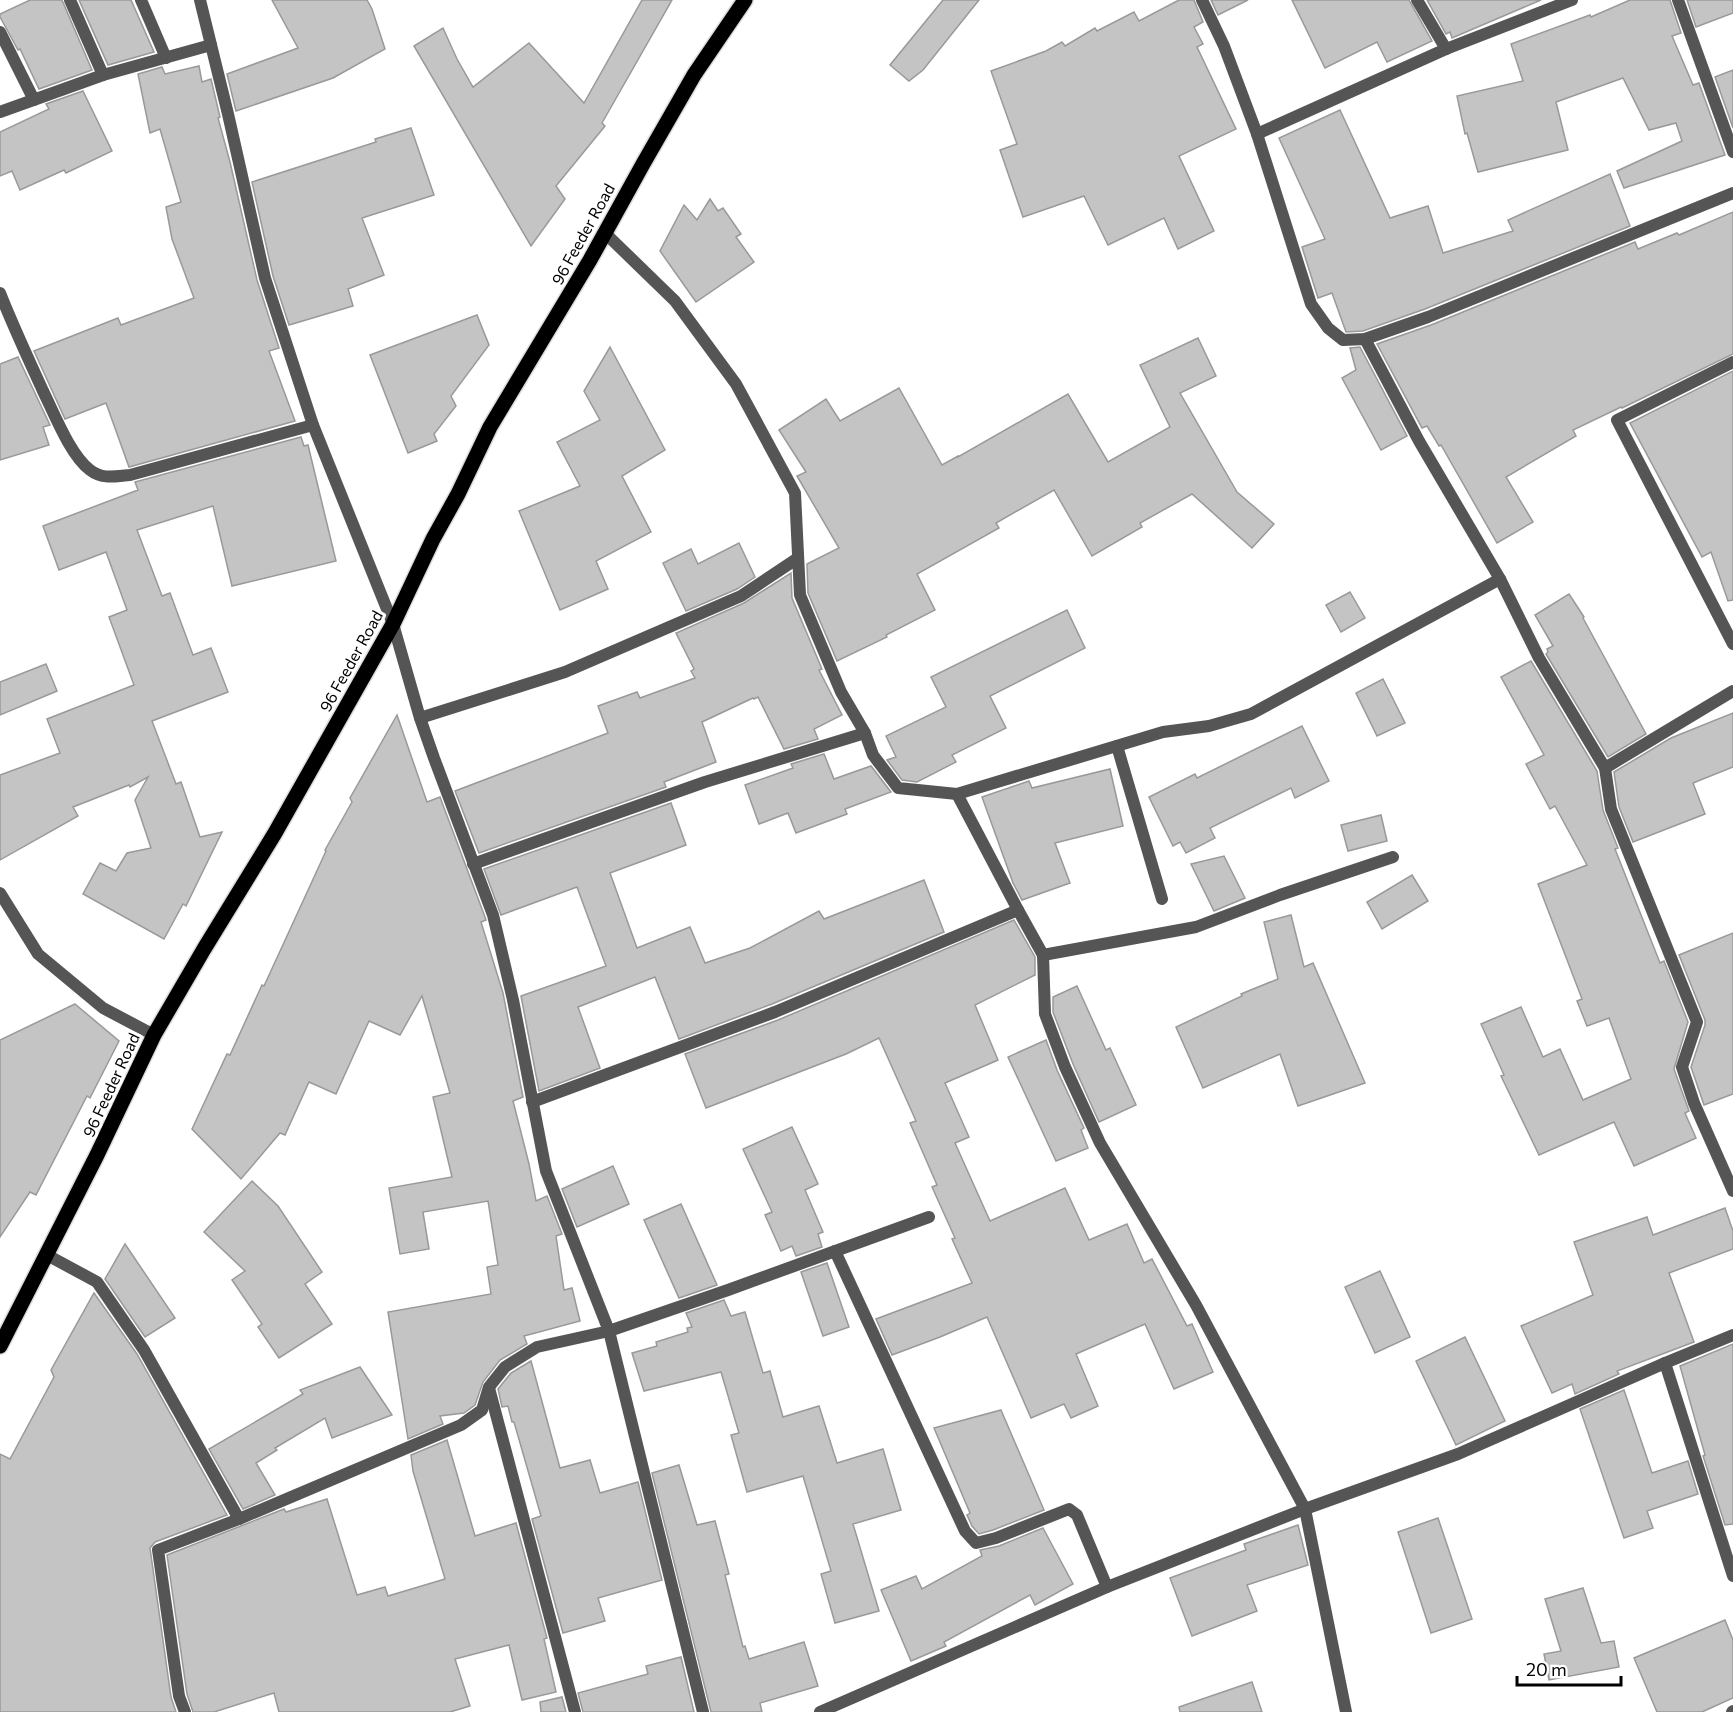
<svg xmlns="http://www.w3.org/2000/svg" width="1733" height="1712" font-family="Commissioner,sans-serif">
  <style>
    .building { fill: #c4c4c4; stroke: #999; stroke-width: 1.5 }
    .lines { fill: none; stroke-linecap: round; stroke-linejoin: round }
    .primary-casing { stroke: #dbdbdb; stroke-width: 18 }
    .street { stroke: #555; stroke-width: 12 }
    .primary { stroke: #000; stroke-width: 15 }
    .labels { text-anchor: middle; stroke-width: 6; stroke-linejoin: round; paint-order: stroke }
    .street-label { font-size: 16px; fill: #000; stroke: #fff }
  </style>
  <rect width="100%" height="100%" fill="#fff"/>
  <g class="building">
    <path d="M30,0H62L92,70L39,89L20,49L18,50L0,17V14Z"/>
    <path d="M79,0H131L154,52L108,65Z"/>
    <path d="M272,0H367L372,9L385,49L333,78L236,111L227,74L298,48Z"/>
    <path d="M642,0H672L602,123L605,126L556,186L565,199L531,246L414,46L443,28L457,59L473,87L529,43L584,103Z"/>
    <path d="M943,0H979L923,70L909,81L890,65Z"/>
    <path d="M1179,0H1194L1203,22L1194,27L1203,44L1197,47L1236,129L1179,156L1214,231L1178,249L1164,218L1108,245L1084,196L1023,217L1000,150L1017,144L991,71L1046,51L1062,42L1065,46L1095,28L1097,31L1134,12L1139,21Z"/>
    <path d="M1211,0H1248L1218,15Z"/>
    <path d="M1292,0H1409L1432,41L1387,62L1377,42L1325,68Z"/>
    <path d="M1427,0H1541L1452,38L1450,32L1446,34Z"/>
    <path d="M1630,0H1670L1681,33L1672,36L1693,85L1699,83L1725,155L1624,188L1617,171L1682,141L1676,123L1649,130L1623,78L1556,102L1568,150L1478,172L1467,133L1465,134L1457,96L1523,81L1511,44L1590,15L1591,17Z"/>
    <path d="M1687,0H1733V13L1696,27Z"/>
    <path d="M199,66L202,82L211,79L220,117L218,118L230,162L257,280L279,348L269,351L295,421L129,467L106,403L65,419L34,351L118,318L121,325L194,298L172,239L166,207L181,202L160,129L150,133L138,74L162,67L165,74Z"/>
    <path d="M1733,70V128L1715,77Z"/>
    <path d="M83,91L112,151L66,173L64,170L20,190L12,171L0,176V132L49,109L46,104Z"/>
    <path d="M1340,110L1390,218L1428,206L1443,253L1513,231L1508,220L1610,174L1630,226L1425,309L1363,331L1346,332L1332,293L1318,298L1302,247L1325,239L1279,138Z"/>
    <path d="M411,128L434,195L362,218L384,275L348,289L353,306L289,325L273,276L252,182L376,142L375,139Z"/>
    <path d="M710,199L718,211L723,208L741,234L736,237L754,262L696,302L660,251L684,205L697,220Z"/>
    <path d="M1733,212V354L1622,408L1621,407L1573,430L1576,436L1506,477L1533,522L1497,543L1441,445L1439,446L1427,426L1422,428L1377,344L1431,325L1635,242L1638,249L1677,233L1679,235Z"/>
    <path d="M477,315L489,345L451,396L456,406L434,434L437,441L408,453L370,355Z"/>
    <path d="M1198,338L1216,376L1180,393L1237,492L1274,524L1252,548L1192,494L1140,523L1142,527L1092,556L1054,490L996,523L999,528L917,574L935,610L886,635L887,637L837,661L808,593L807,564L839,548L797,476L806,472L779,430L826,399L840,421L899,388L942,465L958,456V457L1068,394L1108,462L1170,427L1140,365Z"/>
    <path d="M610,347L665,450L622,476L651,532L596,561L608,589L560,610L519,511L580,486L557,442L600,420L584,391Z"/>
    <path d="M1360,347L1407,436L1381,450L1342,378L1356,370L1350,348Z"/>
    <path d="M18,357L50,425L43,427L49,445L0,460V364Z"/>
    <path d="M1733,371V600L1728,601L1711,552L1702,557L1630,423Z"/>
    <path d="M301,437L304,446L308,445L336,561L232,586L213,506L137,530L162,596L170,593L193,655L211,648L228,692L152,721L176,784L181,782L200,837L222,832L186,906L183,904L164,939L83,894L100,863L116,871L127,853L151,848L135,800L148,777L130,787L129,785L73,807L78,816L0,860V775L60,753L47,719L134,685L109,617L127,610L106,552L59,570L43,526L138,490L135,482Z"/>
    <path d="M739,543L755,577L737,589L686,611L663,563L691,549L698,564Z"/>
    <path d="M791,573L792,598L822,669L819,670L842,715L814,729L818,739L784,749L758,697L754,699L753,698L702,722L716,762L664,782L666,787L479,853L455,791L608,733L598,706L637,692L640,698L695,678L691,671L694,669L676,633L744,603Z"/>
    <path d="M1350,592L1365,618L1341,632L1326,605Z"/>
    <path d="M1569,594L1584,617L1583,618L1646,734L1608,757L1546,654L1548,652L1547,649L1553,646L1535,615Z"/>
    <path d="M1067,610L1085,648L990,696L1006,728L952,755L956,762L917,782L902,780L887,760L896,757L886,736L946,707L931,677Z"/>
    <path d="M1531,661L1597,771L1603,810L1618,848L1615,849L1660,963L1664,961L1688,1022L1674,1069L1689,1111L1685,1113L1696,1138L1634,1166L1614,1122L1539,1155L1501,1076L1504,1075L1481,1024L1521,1007L1543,1057L1560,1049L1583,1100L1631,1079L1609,1018L1587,1026L1577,1001L1582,999L1538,884L1587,865L1555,806L1550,809L1526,764L1544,755L1501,677Z"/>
    <path d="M46,664L57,691L0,715V682Z"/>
    <path d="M1383,679L1405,723L1377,736L1356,693Z"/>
    <path d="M1733,713V767L1693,783L1705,814L1633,842L1619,807L1614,772L1671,738Z"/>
    <path d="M397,715L427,802L440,797L485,917L486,920L481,922L503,993L523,1097L513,1101L529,1164L536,1201L547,1196L562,1234L556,1236L564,1290L572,1288L580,1321L524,1336L527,1344L500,1360L483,1382L475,1405L464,1413L440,1416L443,1424L408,1439L388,1312L491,1294L487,1267L498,1265L488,1201L423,1212L429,1249L400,1254L389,1188L452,1177L433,1097L450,1093L422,996L400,1035L369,1021L336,1094L309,1082L285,1135L280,1133L241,1179L192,1129L227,1054L230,1055L262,985L264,986L326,851L325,850L352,802L350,798Z"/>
    <path d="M1302,726L1329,781L1295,798L1291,788L1210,828L1215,838L1186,853L1180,842L1173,846L1149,797L1195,774L1197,778Z"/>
    <path d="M824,754L834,779L871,766L891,792L845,809L847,814L796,833L788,813L759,824L745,785L793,768L791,764Z"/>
    <path d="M1110,769L1123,826L1055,843L1070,883L1022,900L1013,883L982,797L1029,781L1032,788Z"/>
    <path d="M671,803L686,845L610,873L637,948L690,927L705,963L750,948L819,911L824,919L924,880L944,932L772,1004L679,1039L655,977L578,1007L600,1068L539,1091L521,996L606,966L577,887L501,915L484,869Z"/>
    <path d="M1381,815L1387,841L1348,851L1341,825Z"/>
    <path d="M1224,856L1245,898L1214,911L1191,864Z"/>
    <path d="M1412,875L1428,901L1382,929L1367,902Z"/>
    <path d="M1291,915L1304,967L1313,963L1365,1083L1298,1106L1280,1054L1203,1088L1176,1027L1242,996L1241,994L1278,979L1264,922Z"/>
    <path d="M1014,920L1035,957V975L975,1005L998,1060L945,1083L969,1137L955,1143L990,1221L1065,1188L1089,1240L1127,1224L1144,1263L1152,1259L1187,1326L1192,1324L1213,1372L1174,1389L1145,1324L1076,1354L1098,1406L1071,1418L1064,1404L1031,1418L987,1317L940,1337L892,1355L876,1319L972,1283L952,1239L955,1238L932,1187L937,1185L910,1123L916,1121L879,1038L846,1054L706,1108L685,1054L778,1020Z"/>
    <path d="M1733,933V1094L1704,1105L1691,1067L1705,1025V1020L1679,955Z"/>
    <path d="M1077,986L1106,1050L1110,1048L1136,1105L1099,1122L1073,1064L1053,1012V997Z"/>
    <path d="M75,1004L119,1041L90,1098L87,1096L36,1195L30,1192L0,1237V1040Z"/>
    <path d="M1046,1040L1057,1070L1084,1128L1081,1130L1088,1148L1056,1161L1008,1057Z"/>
    <path d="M792,1127L818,1184L805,1190L823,1232L818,1234L822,1247L796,1256L792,1246L781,1251L765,1215L772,1212L743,1149Z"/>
    <path d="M613,1166L629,1204L577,1227L562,1189Z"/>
    <path d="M252,1181L278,1206L322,1272L305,1284L332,1324L279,1358L258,1327L262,1324L232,1280L245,1271L204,1232Z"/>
    <path d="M681,1204L717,1285L679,1298L644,1220Z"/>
    <path d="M1725,1208L1733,1231V1249L1669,1273L1694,1342L1617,1371L1619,1374L1575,1394L1572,1384L1552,1393L1521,1326L1593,1295L1574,1242L1647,1217L1653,1235Z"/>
    <path d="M125,1244L175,1318L145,1337L105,1279Z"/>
    <path d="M827,1263L849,1327L823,1336L801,1272Z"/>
    <path d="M1380,1271L1410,1337L1375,1353L1345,1287Z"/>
    <path d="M94,1293L137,1354L227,1515L155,1542L150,1548L171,1697L176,1712H0V1454L10,1459L54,1377L51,1370Z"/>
    <path d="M724,1300L731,1316L745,1312L763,1373L770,1371L783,1417L819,1406L837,1463L883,1449L901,1510L853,1524L879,1611L835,1623L821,1574L831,1571L803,1476L747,1492L731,1435L739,1433L721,1372L644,1391L632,1353L657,1346L656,1342L688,1332L687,1328L692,1327L686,1313Z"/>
    <path d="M1465,1337L1505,1421L1456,1445L1416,1361Z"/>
    <path d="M1733,1344V1524L1725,1525L1703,1456L1705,1455L1680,1366Z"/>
    <path d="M531,1361L560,1468L590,1460L600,1493L638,1482L662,1580L598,1598L605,1621L563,1633L532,1519L541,1516L514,1422H512L508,1406L502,1407L498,1389L511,1373Z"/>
    <path d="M360,1367L392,1415L332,1438L325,1418L275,1448L277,1450L256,1463L275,1495L243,1509L209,1449L303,1394L300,1390Z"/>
    <path d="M1624,1390L1652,1473L1688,1461L1698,1494L1647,1511L1653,1528L1624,1538L1580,1409Z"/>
    <path d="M1001,1410L1044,1510L993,1530L979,1534L972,1526L967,1515L970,1513L934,1428Z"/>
    <path d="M447,1440L475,1536L516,1523L547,1638L544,1639L556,1692L522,1700L509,1645L455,1659L470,1706L450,1712H279L274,1693L214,1712H193L187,1694L167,1555L284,1509L286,1512L327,1499L357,1595L385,1587L388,1596L445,1579L413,1471L411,1455Z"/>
    <path d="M679,1465L697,1525L715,1521L729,1574L725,1575L743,1647L745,1646L749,1659L804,1642L818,1686L760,1703L762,1712H711L652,1473Z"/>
    <path d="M1438,1518L1472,1619L1431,1633L1398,1532Z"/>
    <path d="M1298,1525L1308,1565L1247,1585L1257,1611L1192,1636L1170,1578L1246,1550L1244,1544Z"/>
    <path d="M1043,1528L1073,1584L1035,1605L1030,1595L944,1642L946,1646L911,1661L881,1590L916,1576L922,1589L982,1556L980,1550L999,1546Z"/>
    <path d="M1583,1588L1601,1643L1614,1641L1619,1667L1549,1680L1544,1654L1561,1651L1545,1599Z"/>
    <path d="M1725,1620L1733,1640V1698L1702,1712H1657L1634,1658Z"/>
    <path d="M681,1657L694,1712H583L578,1693L648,1674L646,1666Z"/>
    <path d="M1252,1682L1262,1712H1180L1179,1707Z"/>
    <path d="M562,1697L566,1712H541L540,1702Z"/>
  </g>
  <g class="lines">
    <g class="primary-casing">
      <path id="primary" d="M0,1346L97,1155L154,1035L204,949L275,833L393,624L433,539L458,494L490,427L590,260L643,164L694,75L745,0"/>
    </g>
    <g class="street">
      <path d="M70,0L103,75"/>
      <path d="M141,0L166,58"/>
      <path d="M200,0L228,114L265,278L313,425L393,624L420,718L434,758L493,915L513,1000L546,1171L609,1331L537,1347L505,1367L489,1387L482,1410L461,1425L239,1519"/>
      <path d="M1202,0L1224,46L1257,134L1311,304L1328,328L1343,340L1365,339L1428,317L1733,193"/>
      <path d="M1417,0L1446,49"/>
      <path d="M1678,0L1733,152"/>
      <path d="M0,32L34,100"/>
      <path d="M0,112L103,75L211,45"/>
      <path d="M1257,134L1446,49L1572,0"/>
      <path d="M605,233L675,301L736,384L795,493L800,595L841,692L865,733L873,755L898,788L957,794L1163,732L1209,726L1251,714L1500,579L1419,441L1365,339"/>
      <path d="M0,293C13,326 28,358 43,391C54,413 70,455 90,470C103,480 116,476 130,475L313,425"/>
      <path d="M1733,362L1617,420L1733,644"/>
      <path d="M1500,579L1539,658L1605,768L1611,809L1697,1022L1682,1067L1694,1103L1733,1191"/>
      <path d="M420,718L565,672L741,596L798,558"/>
      <path d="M1117,746L1162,899"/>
      <path d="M1605,768L1733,691"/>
      <path d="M957,794L1018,910L1043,955L1045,1014L1065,1067L1100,1143L1196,1305L1305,1509L1346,1712"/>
      <path d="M473,864L705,782L865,733"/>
      <path d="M0,893L38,954L103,1008L154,1035"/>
      <path d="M1043,955L1196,927L1280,895L1393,857"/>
      <path d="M532,1102L775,1012L1018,910"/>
      <path d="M835,1251L965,1531L976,1543L996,1538L1069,1509L1077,1515L1107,1587"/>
      <path d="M47,1255L97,1282L144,1350L239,1519L158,1550L179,1696L185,1712"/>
      <path d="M1665,1363L1733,1576"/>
      <path d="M489,1388L575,1712"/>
      <path d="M703,1712L609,1331L728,1290L929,1217"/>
      <path d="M820,1712L1107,1587L1305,1509L1458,1454L1665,1363L1733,1335"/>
      <path d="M1732,1712L1733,1711"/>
    </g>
    <use href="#primary" class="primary"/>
  </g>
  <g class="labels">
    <g class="street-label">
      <text transform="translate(583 234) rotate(-61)" y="6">96 Feeder Road</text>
      <text transform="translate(351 661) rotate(-61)" y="6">96 Feeder Road</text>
      <text transform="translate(111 1085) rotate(-65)" y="6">96 Feeder Road</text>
    </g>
  </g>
  <path d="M1517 1676v9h104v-9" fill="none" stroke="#000000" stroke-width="3"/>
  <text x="1526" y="1676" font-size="18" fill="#000000" stroke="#ffffff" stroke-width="4.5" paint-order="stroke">20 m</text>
</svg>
